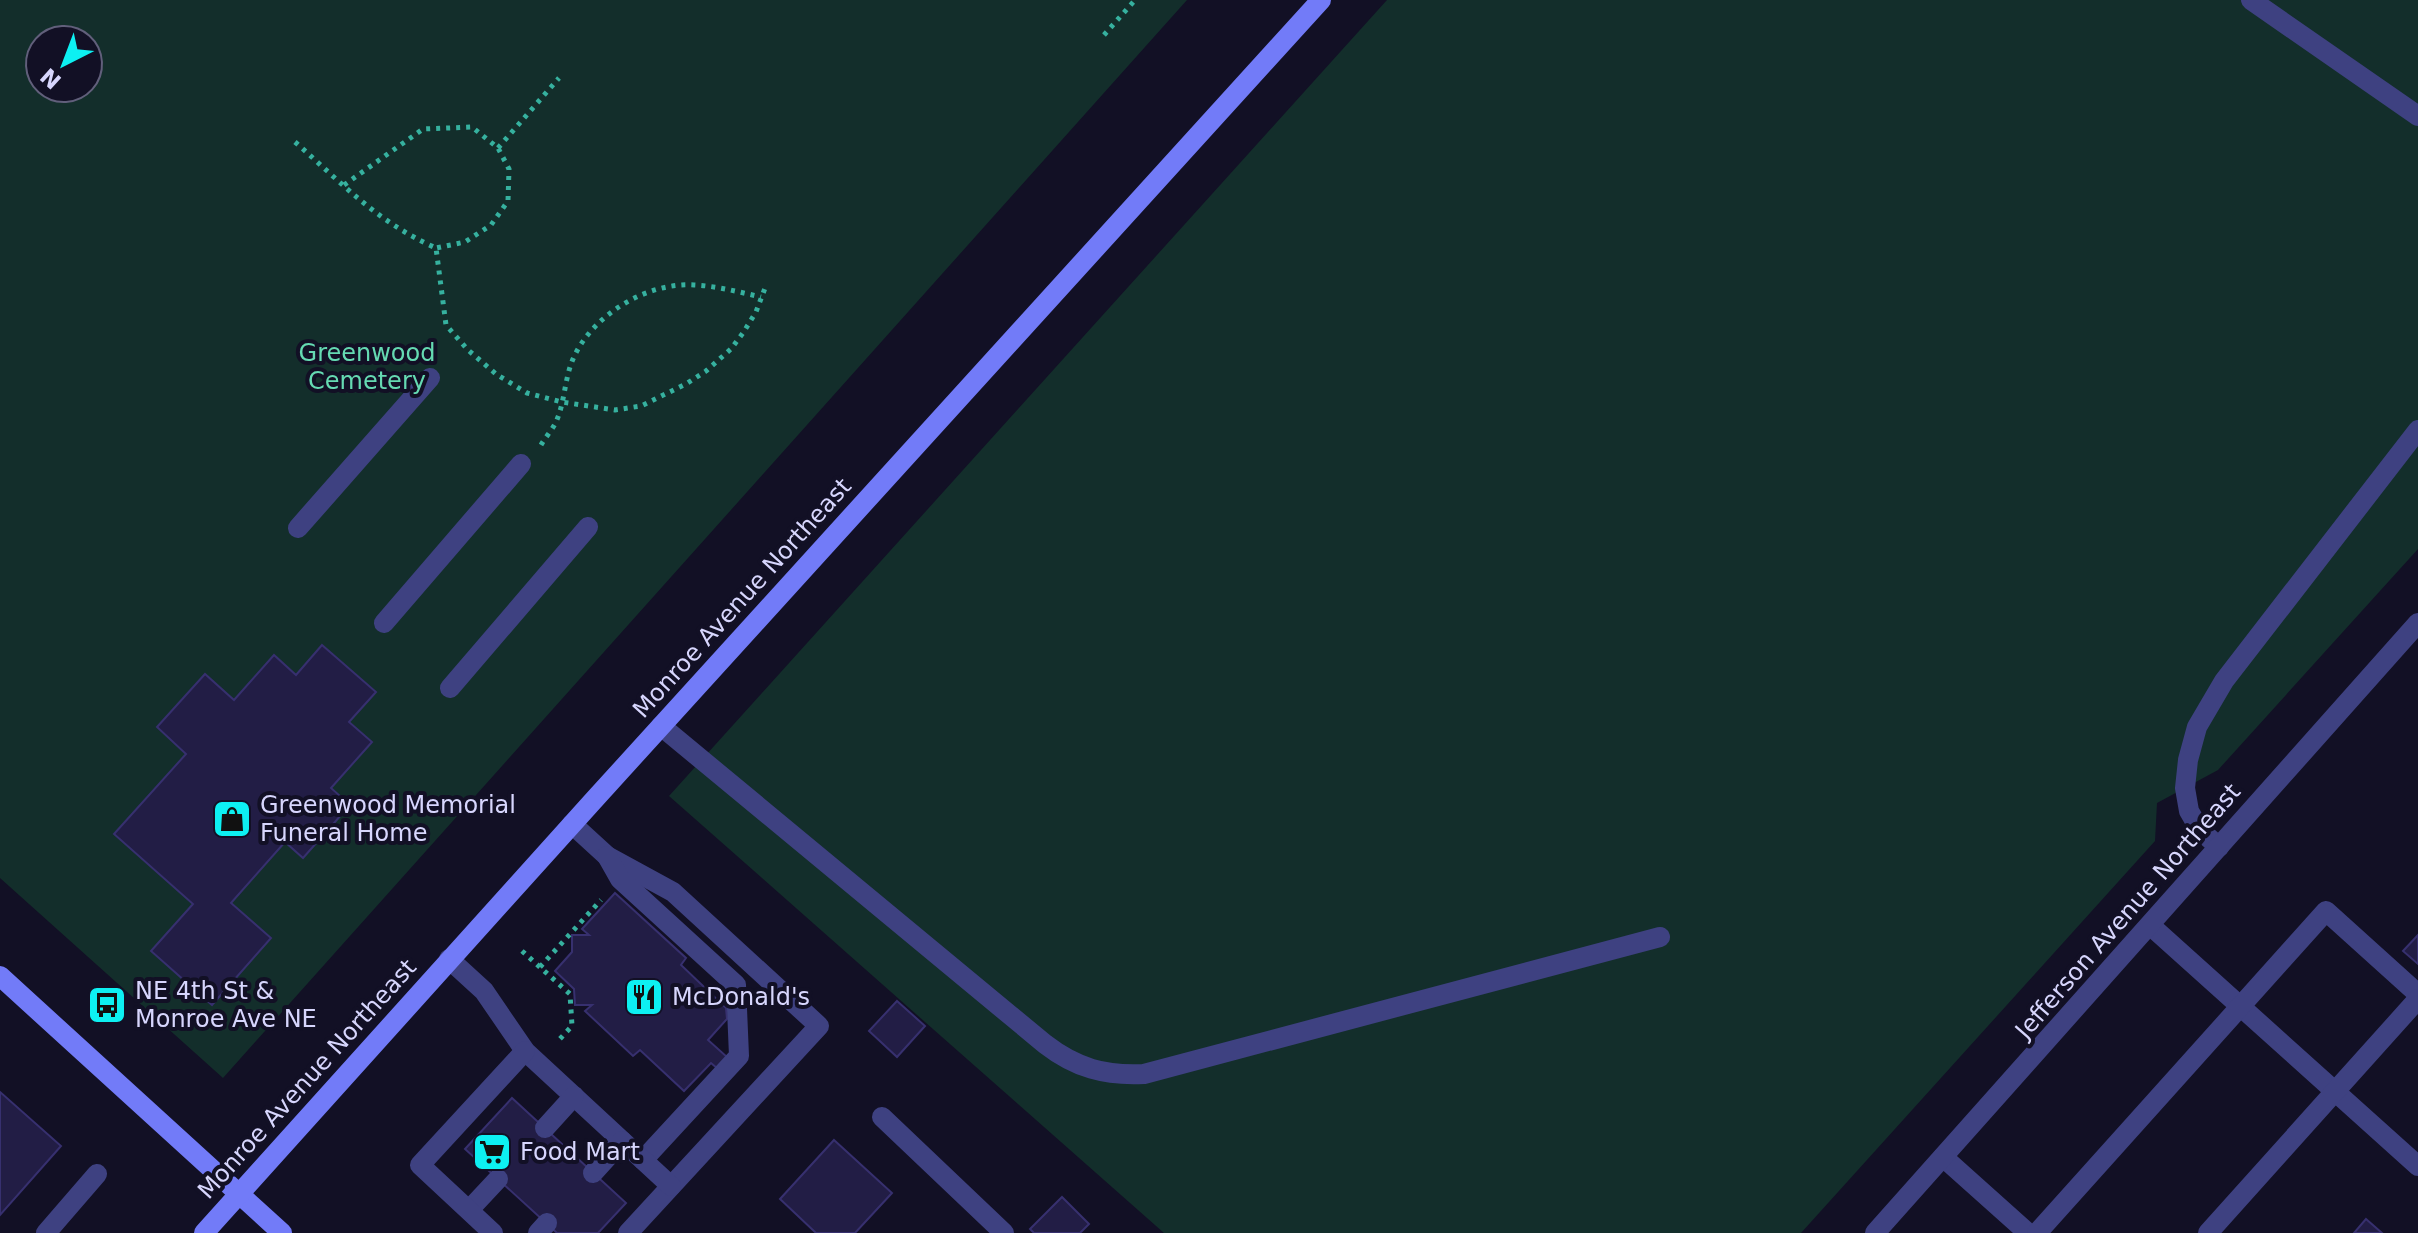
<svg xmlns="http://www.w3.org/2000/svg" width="2418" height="1233" font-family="'DejaVu Sans',sans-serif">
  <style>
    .green { fill: #132e2b; fill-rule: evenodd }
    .building { fill: #221d45; stroke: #37306f; stroke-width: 2 }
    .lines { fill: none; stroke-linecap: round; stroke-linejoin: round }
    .path { stroke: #36b19f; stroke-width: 5; stroke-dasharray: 4 6; stroke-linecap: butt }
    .lane { stroke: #3e4181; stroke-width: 20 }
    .street { stroke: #3e4181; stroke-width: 20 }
    .secondary { stroke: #727bf8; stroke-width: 20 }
    .labels { text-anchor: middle; stroke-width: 8; stroke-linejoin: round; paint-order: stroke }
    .park-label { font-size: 24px; fill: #65dab2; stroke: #121025 }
    .street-label { font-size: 24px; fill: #d7d6fd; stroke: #121025 }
    .poi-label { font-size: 24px; fill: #d7d6fd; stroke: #121025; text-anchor: start }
  </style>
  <rect width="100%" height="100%" fill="#121025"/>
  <g class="green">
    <path d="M0,0H1187L223,1078L0,878ZM40,40H88V88H40Z"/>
    <path d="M1387,0H2418V549L2218,770L2157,803L2155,841L1801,1233H1164L669,796Z"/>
  </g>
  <g class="building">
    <path d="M322,645L376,692L349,722L372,742L331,788L350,805L303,858L285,842L231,903L271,938L212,1005L151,951L193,904L114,834L186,754L157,727L205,674L234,700L274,655L296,675Z"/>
    <path d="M615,893L686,958L681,965L726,1008L727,1019L708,1040L727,1057L717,1068L711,1063L684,1091L640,1050L633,1056L585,1011L592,1005H575L574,989L555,971L572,952V935H589L582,929Z"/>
    <path d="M2418,935V964L2403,951Z"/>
    <path d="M897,1001L925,1026L897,1057L869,1031Z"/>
    <path d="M0,1092L61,1146L0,1215Z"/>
    <path d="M512,1098L626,1203L598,1233H557L465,1149Z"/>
    <path d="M834,1140L892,1193L855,1233H816L780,1199Z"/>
    <path d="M1062,1197L1089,1224L1080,1233H1034L1030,1229Z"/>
    <path d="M2366,1219L2382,1233H2354Z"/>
  </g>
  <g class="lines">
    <g class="path">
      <path d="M1104,35L1135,0"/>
      <path d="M295,142C343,184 377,222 436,248L446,325L468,350L496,374L527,393L562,402L615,410L641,406L686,384L706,371L731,349L743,333L756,312L765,288"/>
      <path d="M498,148L559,78"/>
      <path d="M344,185L423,129L472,127L498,148L509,169L508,201L491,225L465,242L436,248"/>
      <path d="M541,445C545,438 551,431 555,424C565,404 564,380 573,359C592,315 647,282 694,285C717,286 739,292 761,297"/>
      <path d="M522,951L570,994L572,1026L557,1042"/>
      <path d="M540,967L601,900"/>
    </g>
    <g class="lane">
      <path d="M2251,0L2418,116"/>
      <path d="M298,528L430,378"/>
      <path d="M384,623L521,464"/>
      <path d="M450,688L588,527"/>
      <path d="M661,726L1045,1044C1076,1068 1105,1076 1144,1074L1660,937"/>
      <path d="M572,824L607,856L673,892L819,1026L628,1233"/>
      <path d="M2219,847L2200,830L2189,811L2185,788L2188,760L2197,727L2224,681L2418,430"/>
      <path d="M607,856L620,879L736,985L739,1056L643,1160"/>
      <path d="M2151,926L2418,1166"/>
      <path d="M449,959L484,991L525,1051L671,1186"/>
      <path d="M882,1117L1004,1233"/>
      <path d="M545,1128L574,1096"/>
      <path d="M1943,1157L2028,1233"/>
      <path d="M593,1173L622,1141"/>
      <path d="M469,1210L498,1179"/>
      <path d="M46,1233L97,1174"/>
      <path d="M493,1233L420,1165L525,1051"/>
      <path d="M538,1233L547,1223"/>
      <path d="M2037,1233L2326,911L2418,994"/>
      <path d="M2208,1233L2418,999"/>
    </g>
    <path class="street" d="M1875,1233L2418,623"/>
    <g class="secondary">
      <path d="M0,976L282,1233"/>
      <path d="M204,1233L593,801L1321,0"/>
    </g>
  </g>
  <defs>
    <g id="shop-square" transform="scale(2)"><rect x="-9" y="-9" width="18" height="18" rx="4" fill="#0df0f2" stroke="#121025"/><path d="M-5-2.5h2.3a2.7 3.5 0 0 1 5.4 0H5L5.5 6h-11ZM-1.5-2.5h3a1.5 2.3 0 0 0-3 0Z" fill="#111"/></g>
    <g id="restaurant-square" transform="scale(2)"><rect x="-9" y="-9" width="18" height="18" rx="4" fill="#0df0f2" stroke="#121025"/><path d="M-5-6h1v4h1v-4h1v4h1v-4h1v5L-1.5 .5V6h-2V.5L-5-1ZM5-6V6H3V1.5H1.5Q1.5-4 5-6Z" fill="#111"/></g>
    <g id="bus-square" transform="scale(2)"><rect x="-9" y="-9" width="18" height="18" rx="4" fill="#0df0f2" stroke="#121025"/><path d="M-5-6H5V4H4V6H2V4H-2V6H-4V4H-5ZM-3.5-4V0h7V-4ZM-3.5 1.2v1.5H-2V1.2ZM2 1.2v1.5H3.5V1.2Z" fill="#111"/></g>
    <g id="supermarket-square" transform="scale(2)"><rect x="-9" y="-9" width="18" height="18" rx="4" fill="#0df0f2" stroke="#121025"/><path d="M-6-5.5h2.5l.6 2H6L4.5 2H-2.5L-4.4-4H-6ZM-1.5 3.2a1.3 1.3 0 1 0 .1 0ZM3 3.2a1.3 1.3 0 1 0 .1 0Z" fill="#111"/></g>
  </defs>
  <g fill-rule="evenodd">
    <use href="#shop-square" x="232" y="819"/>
    <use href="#restaurant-square" x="644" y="997"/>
    <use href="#bus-square" x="107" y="1005"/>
    <use href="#supermarket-square" x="492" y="1152"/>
  </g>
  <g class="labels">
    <g class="park-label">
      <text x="367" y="361">Greenwood<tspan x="367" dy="28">Cemetery</tspan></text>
    </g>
    <g class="street-label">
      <text transform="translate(742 598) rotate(-48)" y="8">Monroe Avenue Northeast</text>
      <text transform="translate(2128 911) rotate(-49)" y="8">Jefferson Avenue Northeast</text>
      <text transform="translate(307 1079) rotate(-48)" y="8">Monroe Avenue Northeast</text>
    </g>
    <g class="poi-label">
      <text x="260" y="813">Greenwood Memorial<tspan x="260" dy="28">Funeral Home</tspan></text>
      <text x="135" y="999">NE 4th St &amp;<tspan x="135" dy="28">Monroe Ave NE</tspan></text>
      <text x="672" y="1005">McDonald's</text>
      <text x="520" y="1160">Food Mart</text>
    </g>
  </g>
  <g transform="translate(64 64) rotate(222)"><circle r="38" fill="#121025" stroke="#615f7b" stroke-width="2"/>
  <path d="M0-6L14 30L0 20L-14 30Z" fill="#0df0f2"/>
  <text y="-12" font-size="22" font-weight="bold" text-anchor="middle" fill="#d7d6fd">N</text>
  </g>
</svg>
